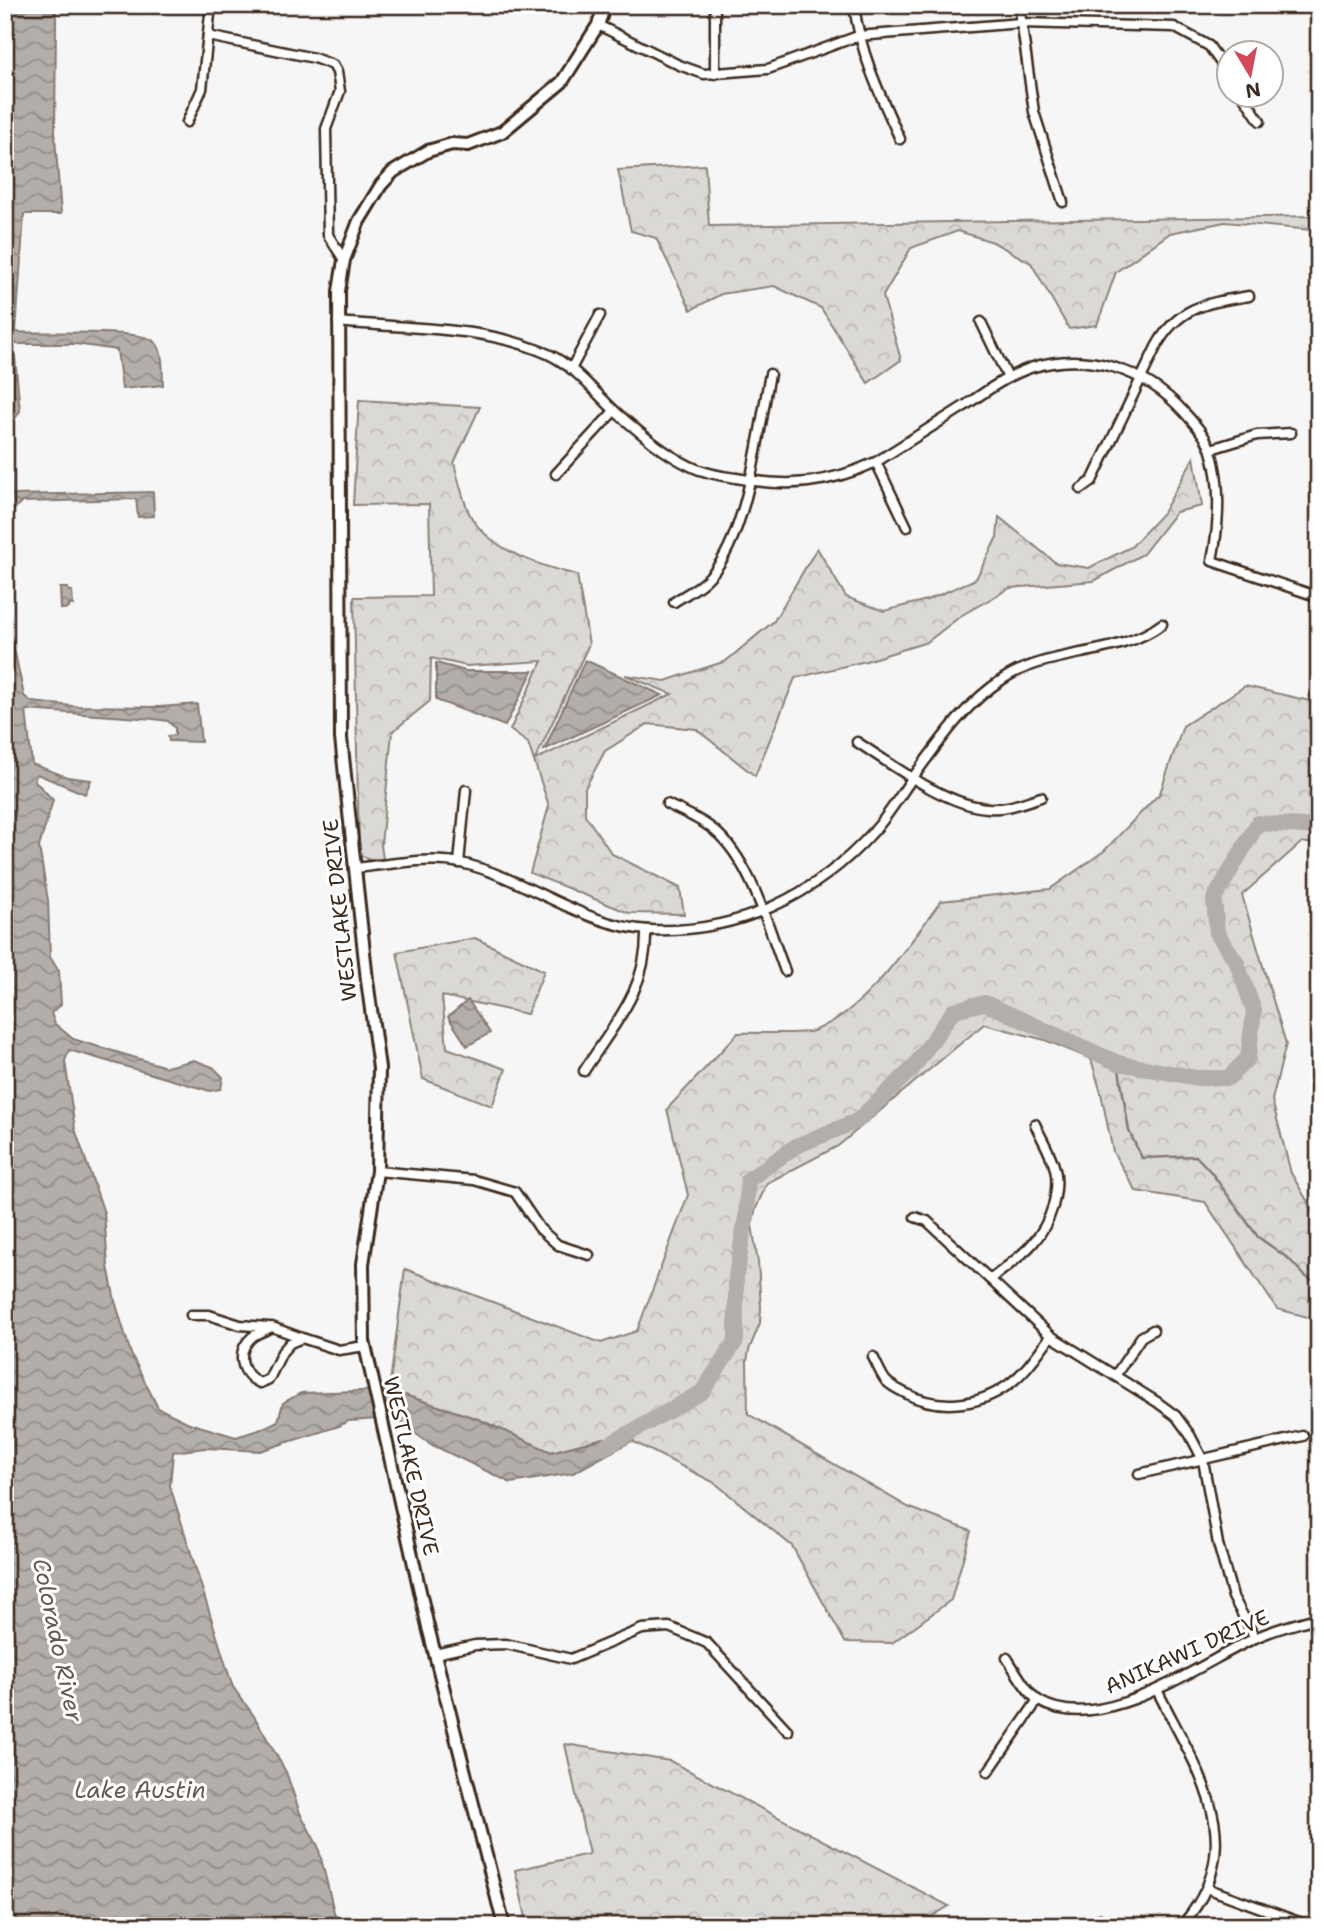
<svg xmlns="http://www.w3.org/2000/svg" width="1324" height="1931" font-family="'Shantell Sans',sans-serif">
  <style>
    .forest { fill: url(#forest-crowns); stroke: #8b827a; stroke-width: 2 }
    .water { fill: url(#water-waves); stroke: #847972; stroke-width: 2 }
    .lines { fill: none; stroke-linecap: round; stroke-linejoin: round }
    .stream { stroke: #847972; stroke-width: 2.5 }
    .river { stroke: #b4aeaa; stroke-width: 16 }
    .street-casing { stroke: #3b2a1e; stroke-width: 13 }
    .secondary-casing { stroke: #3b2a1e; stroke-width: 16 }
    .street { stroke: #fff; stroke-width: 8 }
    .secondary { stroke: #fff; stroke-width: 10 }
    .labels { text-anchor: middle; stroke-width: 6; stroke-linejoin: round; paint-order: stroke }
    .street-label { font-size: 21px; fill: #3b2a1e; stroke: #fff }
    .water-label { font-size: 23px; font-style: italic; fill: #65584f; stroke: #fff }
  </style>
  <defs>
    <pattern id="forest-crowns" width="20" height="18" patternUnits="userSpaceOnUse" patternTransform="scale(1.75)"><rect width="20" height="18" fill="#dbd9d6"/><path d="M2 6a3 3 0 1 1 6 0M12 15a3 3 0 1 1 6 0" fill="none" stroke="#bdbab7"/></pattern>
    <pattern id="water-waves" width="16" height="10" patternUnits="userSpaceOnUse" patternTransform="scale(1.75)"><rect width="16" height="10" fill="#b4aeaa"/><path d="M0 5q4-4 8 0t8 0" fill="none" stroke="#948e8a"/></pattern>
  </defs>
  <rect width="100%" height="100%" fill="#f7f6f6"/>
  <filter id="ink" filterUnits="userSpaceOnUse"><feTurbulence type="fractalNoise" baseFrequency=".0143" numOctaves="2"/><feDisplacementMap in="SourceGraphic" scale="14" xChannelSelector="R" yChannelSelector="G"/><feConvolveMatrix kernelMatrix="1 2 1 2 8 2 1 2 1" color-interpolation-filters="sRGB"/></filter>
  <g filter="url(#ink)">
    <g class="forest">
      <path d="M705,165L709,226L1319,216V244L1312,230L1225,222L1170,233L1116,272L1097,325L1069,329L1031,263L993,242L958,231L911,248L883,296L901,360L868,383L821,308L774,286L721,294L691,310L656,238L631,231L618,170Z"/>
      <path d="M359,400L480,407L454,463C458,478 464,507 473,520C495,552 540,566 577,575L589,644L535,760L672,694L625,675L665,681L726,661L774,621L817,548L846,597L884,611L927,600L976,579L997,537L999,517L1056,563L1089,568L1131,547L1163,513L1194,457L1202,506L1176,512L1143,554L1094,581L1010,588L962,615L927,642L866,661L795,678L755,776L696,729L648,724L605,751L585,788V815L612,854L680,888L684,914L629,913L530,873L549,806L528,743L510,730L542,661L467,666L431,658L430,701L392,732L381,845L383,859H368L359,854L354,597L431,596L429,504L353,505Z"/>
      <path d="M1245,686L1319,703V845L1302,842L1242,895L1286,1044L1272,1100L1291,1173L1319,1221V1320L1277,1309L1205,1202L1136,1191L1113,1152L1101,1093L1091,1059L1045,1040L984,1024L838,1146L767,1183L756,1208L752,1225L758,1262L761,1308L760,1323L749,1350L747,1361L748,1414L908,1507L971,1531L951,1600L892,1643L845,1642L792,1546L715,1483L632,1441L604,1438L551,1452L478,1419L389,1390L405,1269L601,1343L637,1331L688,1195L667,1109L738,1033C753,1032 802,1035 813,1031C866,1011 908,945 941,901L1050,889L1104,851L1160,793L1183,726Z"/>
      <path d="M475,938L544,971L527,1014L442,996L447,1048L506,1069L492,1106L423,1079L397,952Z"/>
      <path d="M565,1744L670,1761L949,1906L916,1926H528L515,1870L589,1854Z"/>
    </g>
    <g class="water">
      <path d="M5,5H55L56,18L55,137L61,214H24L16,332C43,334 133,329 152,340C165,347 162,372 163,385L122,389L117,350L75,344H10L15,357L20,411L11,425L12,495L153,492L154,516L138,517L136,499L22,502L12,511L11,634L24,696L32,702L72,706L160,707L197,704L201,742L169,741L168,736L175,735V728L168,721L154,719L26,710L32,764L67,777L91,780L85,794L37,774L34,780L53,800L39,847L48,900L50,957L59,971L61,1005L51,1013L55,1024L73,1039L166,1067L194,1060L213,1067L223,1077L221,1089L210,1091L69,1050L65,1061L75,1129L104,1213L108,1266L115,1301L131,1354L158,1408L189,1423L236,1437L259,1430L278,1421L283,1403L301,1393L389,1390L478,1419L551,1452L604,1438L632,1441L573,1473L511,1483L430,1444L394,1418L348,1421L339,1426L260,1451L205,1448L173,1452L170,1486L228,1672L233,1687L254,1716L286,1772L300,1813L318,1846L335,1916L341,1926H5Z"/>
      <path d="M60,588H68L69,591H72L73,605H69V608L61,609Z"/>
      <path d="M585,660L662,695L544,750Z"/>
      <path d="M436,663L466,671H533L505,726L436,700Z"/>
      <path d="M468,1000L490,1033L467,1046L448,1017Z"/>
    </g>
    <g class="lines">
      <path class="stream" d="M1118,1063L1129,1131L1142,1158L1196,1156L1211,1172L1258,1237L1289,1259L1305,1276L1319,1284"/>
      <path class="river" d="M603,1448L702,1392L736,1341V1276L746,1217L748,1180L796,1146L857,1121L913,1068L954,1010L985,1003L1118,1063L1197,1078H1228L1248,1058L1254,1011L1237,963L1217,933L1214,899L1258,823L1319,827"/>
      <g class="street-casing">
        <g id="street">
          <path d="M715,5V74"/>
          <path d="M854,5C860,53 880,95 900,139"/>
          <path d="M1019,5L1034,112L1063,202"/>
          <path d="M598,25L679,65L704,74L768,69L858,36L1021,23L1174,27L1209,46L1230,76"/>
          <path d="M208,36L314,58L333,65L337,72L340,91L326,129L328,235L344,260"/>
          <path d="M1242,94L1260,121"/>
          <path d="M187,122L202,89L211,5"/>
          <path d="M338,322C408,329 483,325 548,354C576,367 595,393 617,413C639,432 663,453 690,466C704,473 721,476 736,478C789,488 828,484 876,462C906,443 936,424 966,405C986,391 1007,376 1030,368C1086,350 1145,369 1184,412C1194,423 1207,437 1211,451C1222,486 1219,525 1212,561L1319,597"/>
          <path d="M981,322L1008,378"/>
          <path d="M571,369L600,315"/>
          <path d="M1211,449L1257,435L1291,433"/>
          <path d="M876,462L907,527"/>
          <path d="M556,474L614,411"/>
          <path d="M1081,489L1092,481L1156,347C1178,306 1207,303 1249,296"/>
          <path d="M674,602C686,594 701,587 710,576C748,536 759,429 770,374"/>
          <path d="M857,742C891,764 947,806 988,808C1007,810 1024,802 1041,797"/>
          <path d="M667,804C683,812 701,819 715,831C751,861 768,927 785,971"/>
          <path d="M459,863L466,790"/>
          <path d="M355,868C389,865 427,856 461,863C525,877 581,926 649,930C737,934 816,896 874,831C888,816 899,797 911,780C939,743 963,705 1003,679C1050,648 1117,658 1162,624"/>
          <path d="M584,1071C614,1024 648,989 646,930"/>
          <path d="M377,1171L474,1180L515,1192L540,1229L558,1245L589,1255"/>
          <path d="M915,1217L927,1221L1051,1336L1157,1402L1176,1416L1190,1435L1203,1460L1218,1544L1233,1597L1255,1638"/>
          <path d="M991,1279C1020,1256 1042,1243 1053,1206C1056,1194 1058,1181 1055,1169C1051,1153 1041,1138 1035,1124"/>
          <path d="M191,1315H209L240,1325L269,1327"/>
          <path d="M302,1338L272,1327C266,1330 257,1333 252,1337C235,1352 241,1375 260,1383L269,1379L282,1352L290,1343L302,1338L339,1350L365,1346"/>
          <path d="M873,1357C877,1364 881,1375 886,1381C891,1386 899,1390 905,1393C937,1410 978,1407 1008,1385C1026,1372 1038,1353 1051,1336"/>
          <path d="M1115,1376L1141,1337L1153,1330"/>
          <path d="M1139,1474L1303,1436"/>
          <path d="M435,1654L475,1645L506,1644L571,1659L642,1629L669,1627L707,1643L788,1731"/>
          <path d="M1007,1658C1014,1669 1029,1695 1039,1701C1100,1737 1198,1665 1253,1639C1273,1629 1297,1624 1319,1617"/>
          <path d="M1157,1690C1196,1769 1254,1845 1181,1926"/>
          <path d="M988,1772L1038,1700"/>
          <path d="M1209,1889L1310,1926"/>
          <path d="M1100,1919L1103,1926"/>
        </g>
      </g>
      <g class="secondary-casing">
        <path id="secondary" d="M504,1926L428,1627L364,1341L363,1264L377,1171L379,1068L367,980L341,738L339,291L344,260L359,221L381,185L393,172L428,151L452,144L468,145L502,132L562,82L598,25L605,5"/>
      </g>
      <use href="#street" class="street"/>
      <use href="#secondary" class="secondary"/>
    </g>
  </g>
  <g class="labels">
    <g class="street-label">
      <text transform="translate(340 910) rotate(-96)" y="7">WESTLAKE DRIVE</text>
      <text transform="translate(411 1466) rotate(77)" y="7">WESTLAKE DRIVE</text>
      <text transform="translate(1187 1652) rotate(-24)" y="7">ANIKAWI DRIVE</text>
    </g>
    <g class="water-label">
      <text transform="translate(58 1640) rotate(78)" y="8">Colorado River</text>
      <text x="140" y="1798">Lake Austin</text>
    </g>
  </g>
  <rect width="1324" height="1931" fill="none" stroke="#fff" stroke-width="28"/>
  <rect x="14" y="14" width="1296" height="1903" fill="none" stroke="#3b2a1e" stroke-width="2.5" filter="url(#ink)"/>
  <g transform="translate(1250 74) rotate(170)"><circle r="33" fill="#ffffff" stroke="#b1aaa5" stroke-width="2"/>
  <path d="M0-5L12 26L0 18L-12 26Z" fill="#d1495b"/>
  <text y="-10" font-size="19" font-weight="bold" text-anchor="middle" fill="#3b2a1e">N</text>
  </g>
</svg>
